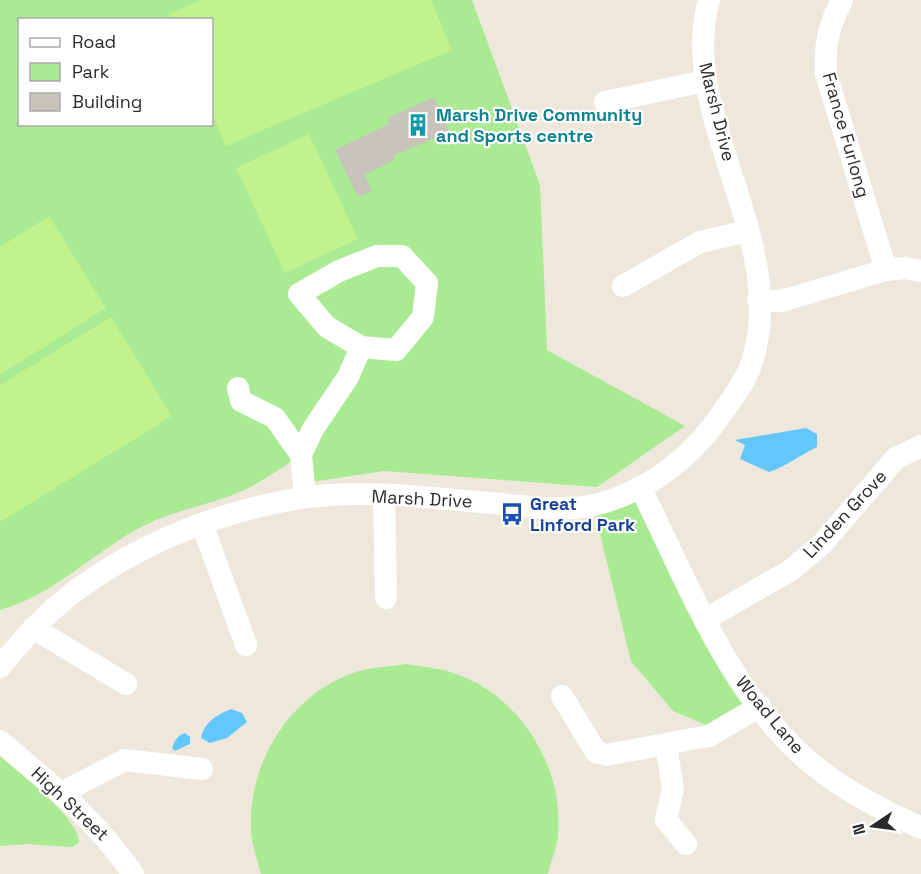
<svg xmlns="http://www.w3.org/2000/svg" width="921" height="874" font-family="'Space Grotesk',sans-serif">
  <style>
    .green { fill: #a9ea92; fill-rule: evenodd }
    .pitch { fill: #c0f28d }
    .water { fill: #64c7fb }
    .building { fill: #c9c4bb }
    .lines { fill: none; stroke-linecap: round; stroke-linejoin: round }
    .minor { stroke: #fff; stroke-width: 22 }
    .labels { text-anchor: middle; stroke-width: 4.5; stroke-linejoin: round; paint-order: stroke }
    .street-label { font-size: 18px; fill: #2b2b2b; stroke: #fff }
    .culture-label { font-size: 18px; font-weight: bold; fill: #0d838f; stroke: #fff; text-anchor: start }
    .transit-label { font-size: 18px; font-weight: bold; fill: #164399; stroke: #fff; text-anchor: start }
  </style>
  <rect width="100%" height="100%" fill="#eee7db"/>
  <g class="green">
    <path d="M0,0H472L540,185L547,350L685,426L597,487L384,471L304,483L291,462C274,472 257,485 240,492C209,505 175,510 145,525C94,551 55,595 0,610ZM20,20H212V124H20Z"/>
    <path d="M640,487L760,706L721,731L673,711L631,661L593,505Z"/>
    <path d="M406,664C422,667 441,668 456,674C520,696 564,767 558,834C557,847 551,861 548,874H261C258,860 251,844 251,829C248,762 291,693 356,672C372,667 390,667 406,664Z"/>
    <path d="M0,756C18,772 80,819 79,842L73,847L26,844L0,846Z"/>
  </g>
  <g class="pitch">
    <path d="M201,0H431L452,50L226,146L212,113V20L171,19L169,14Z"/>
    <path d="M309,134L358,239L285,273L236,168Z"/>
    <path d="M49,216L106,308L0,375V247Z"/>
    <path d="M111,317L172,416L0,522V385Z"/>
  </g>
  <g class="water">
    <path d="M806,428L817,434V447C800,455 787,466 769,472L740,459L745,445L735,440Z"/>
    <path d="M231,709L242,713L247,722L227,738L210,743L201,738C204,722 217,715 231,709Z"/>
    <path d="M185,733L190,737V744L175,751L172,748C175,740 177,736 185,733Z"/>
  </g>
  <path class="building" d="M434,97L449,132L393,156L395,160L364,175L372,191L358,197L335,150L389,124L387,118Z"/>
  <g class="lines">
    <g class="minor">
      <path d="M605,102L705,81"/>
      <path d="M377,256H402L427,283L423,317L396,350L361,347L327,327L299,294L339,271Z"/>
      <path d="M886,270L904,268L921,271"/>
      <path d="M623,286L700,242L748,231"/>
      <path d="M758,300L781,301L886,270L826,74C824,45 829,25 842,0"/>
      <path d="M238,388L241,401L275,418L301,455"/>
      <path d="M640,487C688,582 728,694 812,764C845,791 882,810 921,828"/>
      <path d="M384,495L386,598"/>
      <path d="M305,497L301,455L313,429L348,377L361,347"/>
      <path d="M202,524L246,645"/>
      <path d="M706,619L791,570L822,544L896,458L921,446"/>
      <path d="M33,628L126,684"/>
      <path d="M0,667C21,641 43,616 69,596C136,544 219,511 302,498C363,488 439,499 501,504C531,507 564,512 594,505C642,494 686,462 715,423C727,405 744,385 751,365C793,244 676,116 709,0"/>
      <path d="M562,696L596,752L606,755L709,736L760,706"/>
      <path d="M0,741C51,785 94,817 133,874"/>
      <path d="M666,746L673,788L666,820L686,844"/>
      <path d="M61,793L125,760L202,769"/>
    </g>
  </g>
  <defs>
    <g id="building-bare" transform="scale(1.8)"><path d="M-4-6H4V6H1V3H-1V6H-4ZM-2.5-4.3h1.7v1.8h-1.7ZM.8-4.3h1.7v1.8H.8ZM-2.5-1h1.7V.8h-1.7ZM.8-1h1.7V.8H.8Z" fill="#0f9aa8" stroke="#fff" stroke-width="2.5" paint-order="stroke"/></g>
    <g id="bus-bare" transform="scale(1.8)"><path d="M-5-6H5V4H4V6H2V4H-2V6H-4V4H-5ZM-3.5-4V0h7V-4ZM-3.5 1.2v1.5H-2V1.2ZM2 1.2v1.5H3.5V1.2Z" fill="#1a4fb4" stroke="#fff" stroke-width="2.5" paint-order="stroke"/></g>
  </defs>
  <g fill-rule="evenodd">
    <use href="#building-bare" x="418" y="125"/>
    <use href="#bus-bare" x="512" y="514"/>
  </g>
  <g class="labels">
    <g class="street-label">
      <text transform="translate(717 112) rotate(76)" y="6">Marsh Drive</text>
      <text transform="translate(846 135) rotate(74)" y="6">France Furlong</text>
      <text transform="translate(422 499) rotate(3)" y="6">Marsh Drive</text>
      <text transform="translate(845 514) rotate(-47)" y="6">Linden Grove</text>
      <text transform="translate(770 715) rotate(50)" y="6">Woad Lane</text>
      <text transform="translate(70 804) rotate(43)" y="6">High Street</text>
    </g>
    <g class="culture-label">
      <text x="436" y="121">Marsh Drive Community<tspan x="436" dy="21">and Sports centre</tspan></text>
    </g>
    <g class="transit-label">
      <text x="530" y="510">Great<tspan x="530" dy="21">Linford Park</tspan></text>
    </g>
  </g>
  <rect x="18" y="18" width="195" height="108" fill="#ffffff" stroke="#aaaaaa" stroke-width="1.5"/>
  <rect x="30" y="38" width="30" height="9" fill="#ffffff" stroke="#aaaaaa" stroke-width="1.5"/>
  <text x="72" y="48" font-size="18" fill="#2b2b2b">Road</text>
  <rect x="30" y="63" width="30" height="18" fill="#a9ea92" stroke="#aaaaaa" stroke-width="1.5"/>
  <text x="72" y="78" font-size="18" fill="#2b2b2b">Park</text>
  <rect x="30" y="93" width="30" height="18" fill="#c9c4bb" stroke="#aaaaaa" stroke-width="1.5"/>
  <text x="72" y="108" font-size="18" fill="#2b2b2b">Building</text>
  <g transform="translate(873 826) rotate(257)" stroke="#ffffff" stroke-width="4.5" paint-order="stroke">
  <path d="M0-4.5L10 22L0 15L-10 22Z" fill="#2b2b2b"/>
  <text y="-9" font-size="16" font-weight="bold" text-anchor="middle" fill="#2b2b2b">N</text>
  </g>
</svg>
